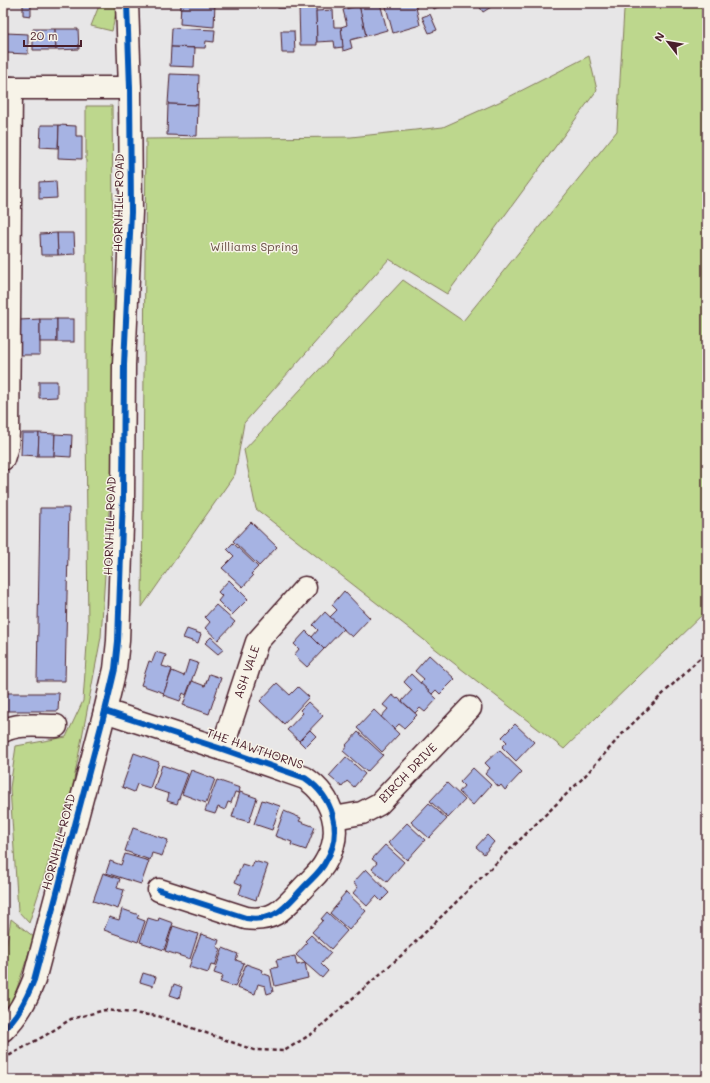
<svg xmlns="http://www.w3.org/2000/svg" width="710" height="1083" font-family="Mali,sans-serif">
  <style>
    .green { fill: #bdd78d; stroke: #847b5c }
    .building { fill: #a6b3e3; stroke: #4a1f2b }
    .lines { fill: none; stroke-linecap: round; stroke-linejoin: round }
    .minor-casing { stroke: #4a1f2b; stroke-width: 25 }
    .path { stroke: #4a1f2b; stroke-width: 2.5; stroke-dasharray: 4 3; stroke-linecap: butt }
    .minor { stroke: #f7f3e8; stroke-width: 22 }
    .cycleway-casing { stroke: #f7f3e8; stroke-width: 8 }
    .cycleway { stroke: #0057b8; stroke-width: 6 }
    .labels { text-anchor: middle; stroke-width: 3; stroke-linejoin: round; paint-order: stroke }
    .street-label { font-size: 12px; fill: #4a1f2b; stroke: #f7f3e8 }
    .park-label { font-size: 12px; fill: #674d44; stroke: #f7f3e8 }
  </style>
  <rect width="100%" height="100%" fill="#e7e6e7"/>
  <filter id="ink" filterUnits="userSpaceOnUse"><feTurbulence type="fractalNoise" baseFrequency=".025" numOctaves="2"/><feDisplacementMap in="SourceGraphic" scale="8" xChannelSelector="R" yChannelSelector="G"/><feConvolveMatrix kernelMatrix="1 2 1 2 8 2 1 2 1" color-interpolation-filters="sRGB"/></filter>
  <g filter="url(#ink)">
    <g class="green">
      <path d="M100,3H118L112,31L91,26Z"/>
      <path d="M632,3H707V610L564,749L256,509L244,450L403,280L463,321L617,131L624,10Z"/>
      <path d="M589,56L597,90L447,294L389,259L244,423L235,474L142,607L146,139L351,137L443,127L499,102Z"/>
      <path d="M86,106H112L115,417L101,637L72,790L29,923L18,911L10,788L16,746L66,737L83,701L88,630L86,422Z"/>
      <path d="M11,919L34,937L13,1000L3,1011V964Z"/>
    </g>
    <g class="building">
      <path d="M23,3H31V16L23,15Z"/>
      <path d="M181,3H215L214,27L180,24Z"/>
      <rect x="278" y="3" width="14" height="5"/>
      <path d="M369,3H380L387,30L366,36L359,5Z"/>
      <path d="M385,3H415L420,25L393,33Z"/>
      <path d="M431,3H447L434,9Z"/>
      <path d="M477,3H489L491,7L483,12Z"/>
      <path d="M359,5L366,36L350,40L352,48L343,51L341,27L347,25L343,10Z"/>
      <path d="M316,6L317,45H300L299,7Z"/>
      <path d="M333,10L334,27H341L343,47L335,48L334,41L317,42L316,11Z"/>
      <path d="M430,14L437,30L429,33L422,17Z"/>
      <path d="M172,28L215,30L214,42L206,41L205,48L171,47Z"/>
      <path d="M33,29H55L56,50H33Z"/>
      <path d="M55,29H78L79,49L56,50Z"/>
      <path d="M281,31H294L295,53H282Z"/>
      <rect x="3" y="33" width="3" height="20"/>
      <path d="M6,33L28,34V54L6,53Z"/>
      <path d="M171,47L195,48L194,67L170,66Z"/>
      <path d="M170,74L199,75L198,105L168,104Z"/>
      <path d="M168,104L198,105L197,136L167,135Z"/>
      <path d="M41,125H59L58,148L40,147Z"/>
      <path d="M59,125L76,126V136H82V159L58,158Z"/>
      <path d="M56,181L57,198L39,199V182Z"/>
      <path d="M57,233H74L75,254L58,255Z"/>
      <path d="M57,233L58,255H41L40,234Z"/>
      <path d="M40,319V355H19V320Z"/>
      <rect x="40" y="319" width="17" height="23"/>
      <rect x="57" y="319" width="17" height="23"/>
      <path d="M39,381H57V397L39,398Z"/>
      <path d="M22,433H39L38,456L21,455Z"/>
      <path d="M39,433L55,434L54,456H38Z"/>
      <path d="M55,434L72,435L71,457L54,456Z"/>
      <path d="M40,508H69L65,681H37Z"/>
      <path d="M6,509V592H3V510Z"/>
      <path d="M251,522L277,547L259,566L233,541Z"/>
      <path d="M233,543L258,567L251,574L253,576L243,587L222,568L234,556L227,549Z"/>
      <path d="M229,580L248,599L232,615L218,601L222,596L218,592Z"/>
      <path d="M344,591L370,618L352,637L330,617L337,610L332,605Z"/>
      <path d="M216,605L235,622L218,640L205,628L210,622L205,617Z"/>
      <path d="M325,612L343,629L324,649L312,637L318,630L313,625Z"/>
      <path d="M187,629L201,634L198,643L183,638Z"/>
      <path d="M306,631L324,649L307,667L294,655L299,649L294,644Z"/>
      <path d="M211,637L224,649L218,654L205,643Z"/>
      <path d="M156,652L166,655L162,666L172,669L164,693L141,685L149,661L152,662Z"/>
      <path d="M429,655L455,679L440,694L436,690L432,694L420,683L424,679L415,671Z"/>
      <path d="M189,660L198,663L186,695L183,693L180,701L163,695L172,671L184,676Z"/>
      <path d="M209,674L221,678L209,714L183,705L192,681L205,686Z"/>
      <path d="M411,674L437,699L425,712L420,708L415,713L402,701L412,690L404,682Z"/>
      <path d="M277,683L290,695L298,687L309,697L284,724L260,701Z"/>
      <path d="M3,693H59L58,711H3Z"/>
      <path d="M392,695L397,699L398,698L417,715L404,728L399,724L394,729L381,717L388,709L383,705Z"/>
      <path d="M308,702L323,716L299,741L287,730L303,713L300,710Z"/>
      <path d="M374,710L399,734L382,752L357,728Z"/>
      <path d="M515,724L534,742L516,761L502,747L507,742L502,737Z"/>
      <path d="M310,730L316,736L305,747L299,741Z"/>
      <path d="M358,732L383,755L367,772L343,751L347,746L346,745Z"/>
      <path d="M499,750L522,772L505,790L501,785L499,787L485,774L490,768L485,763Z"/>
      <path d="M134,753L159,762L150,788L137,784L134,792L122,787Z"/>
      <path d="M346,757L365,774L354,787L347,781L342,787L329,776Z"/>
      <path d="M162,765L188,774L177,804L167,801L169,794L154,789Z"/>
      <path d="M473,768L491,785L473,805L459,792L464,786L460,782Z"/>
      <path d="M191,770L215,779L206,803L182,794Z"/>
      <path d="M217,780L240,788L239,793L235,792L231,803L228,802L225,810L218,807L215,814L205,811Z"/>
      <path d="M447,783L465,800L448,818L430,801Z"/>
      <path d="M240,792L257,798L249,822L232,817Z"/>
      <path d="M262,800L280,806L272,830L254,824Z"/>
      <path d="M429,803L447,819L429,838L411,822Z"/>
      <path d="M284,811L301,818L299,821L315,827L306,850L291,845L292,842L275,836Z"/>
      <path d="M407,823L425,840L407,860L388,843Z"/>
      <path d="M133,828L168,840L162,856L152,853L150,860L125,851Z"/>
      <path d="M487,835L494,842L484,854L476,847Z"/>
      <path d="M385,845L404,862L387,882L372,869L377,863L372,859Z"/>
      <path d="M125,854L149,861L141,884L106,873L110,861L121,865Z"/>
      <path d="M254,861L268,865L256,900L239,894L242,885L235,882L242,864L252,867Z"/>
      <path d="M366,869L389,893L381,901L376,896L367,906L353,893L358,887L353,883Z"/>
      <path d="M103,873L120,879L117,888L124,890L118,909L93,901Z"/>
      <path d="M346,892L366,911L349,930L330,913L341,900L340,899Z"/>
      <path d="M122,909L139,915L137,918L145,921L138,942L104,930L109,917L119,920Z"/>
      <path d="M327,912L347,931L331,949L312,932L323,920L321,919Z"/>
      <path d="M148,918L158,921L159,918L173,923L164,950L140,942Z"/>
      <path d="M173,926L198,934L190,959L165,951Z"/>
      <path d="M201,934L219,940L217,947L221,949L215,966L211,965L208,973L189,967Z"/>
      <path d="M311,935L331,953L321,964L328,971L322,978L296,955L307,943L305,941Z"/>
      <path d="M223,948L238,954L236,960L244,963L235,987L220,982L223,976L214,973Z"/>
      <path d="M295,956L297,965L305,963L308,978L275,986L271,969L278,967L276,960Z"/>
      <path d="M246,964L263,970L262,973L270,976L273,992L267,994L265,986L258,984L255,994L237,988Z"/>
      <path d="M143,973L156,977L153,986L140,982Z"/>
      <path d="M174,984L182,987L179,998L170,995Z"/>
    </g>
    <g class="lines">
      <g class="minor-casing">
        <g id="minor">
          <path d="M3,88H130"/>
          <path d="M3,459L7,446L8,433L11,88"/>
          <path d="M105,711L222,749L305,778C333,797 344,832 326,861C321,872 310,880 302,889C284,908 275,922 246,918L159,890"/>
          <path d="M3,731C18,723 39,726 56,726"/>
          <path d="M222,749L257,642L305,588"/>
          <path d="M334,818L362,813L379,804L470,708"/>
          <path d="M3,1030C18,1016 26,1000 34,980L105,711L115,669L118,641L123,497L124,365L131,212L130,88L127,3"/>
        </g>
      </g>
      <path class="path" d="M3,1059L46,1035L71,1019L105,1010L158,1016L254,1050L284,1051L313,1033L403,954L583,778L624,732L707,651"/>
      <use href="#minor" class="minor"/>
      <g class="cycleway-casing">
        <g id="cycleway">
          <path d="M105,711L222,749L305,778C333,797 344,832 326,861C321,872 310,880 302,889C284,908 275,922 246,918L159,890"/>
          <path d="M3,1030C18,1016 26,1000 34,980L105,711L115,669L118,641L123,497L124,365L131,212L130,88L127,3"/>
        </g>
      </g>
      <use href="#cycleway" class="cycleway"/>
    </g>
  </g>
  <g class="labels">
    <g class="street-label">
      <text transform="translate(119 203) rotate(-89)" y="4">HORNHILL ROAD</text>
      <text transform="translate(110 526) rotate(-88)" y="4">HORNHILL ROAD</text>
      <text transform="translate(247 672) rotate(-71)" y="4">ASH VALE</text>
      <text transform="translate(255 749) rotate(19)" y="4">THE HAWTHORNS</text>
      <text transform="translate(408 773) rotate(-46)" y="4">BIRCH DRIVE</text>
      <text transform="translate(59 842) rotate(-75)" y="4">HORNHILL ROAD</text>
    </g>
    <g class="park-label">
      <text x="254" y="251">Williams Spring</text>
    </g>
  </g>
  <rect width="710" height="1083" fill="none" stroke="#f7f3e8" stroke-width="16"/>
  <rect x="8" y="8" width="694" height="1067" fill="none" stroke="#4a1f2b" stroke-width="1.5" filter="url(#ink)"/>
  <g transform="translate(668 42) rotate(301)" stroke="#f7f3e8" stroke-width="3" paint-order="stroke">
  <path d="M0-3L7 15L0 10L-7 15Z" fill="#4a1f2b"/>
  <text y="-6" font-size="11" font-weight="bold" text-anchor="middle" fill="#4a1f2b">N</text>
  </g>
  <path d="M24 40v6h57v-6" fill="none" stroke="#4a1f2b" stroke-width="2"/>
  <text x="30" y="40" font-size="12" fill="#4a1f2b" stroke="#f7f3e8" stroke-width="3" paint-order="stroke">20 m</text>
</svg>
